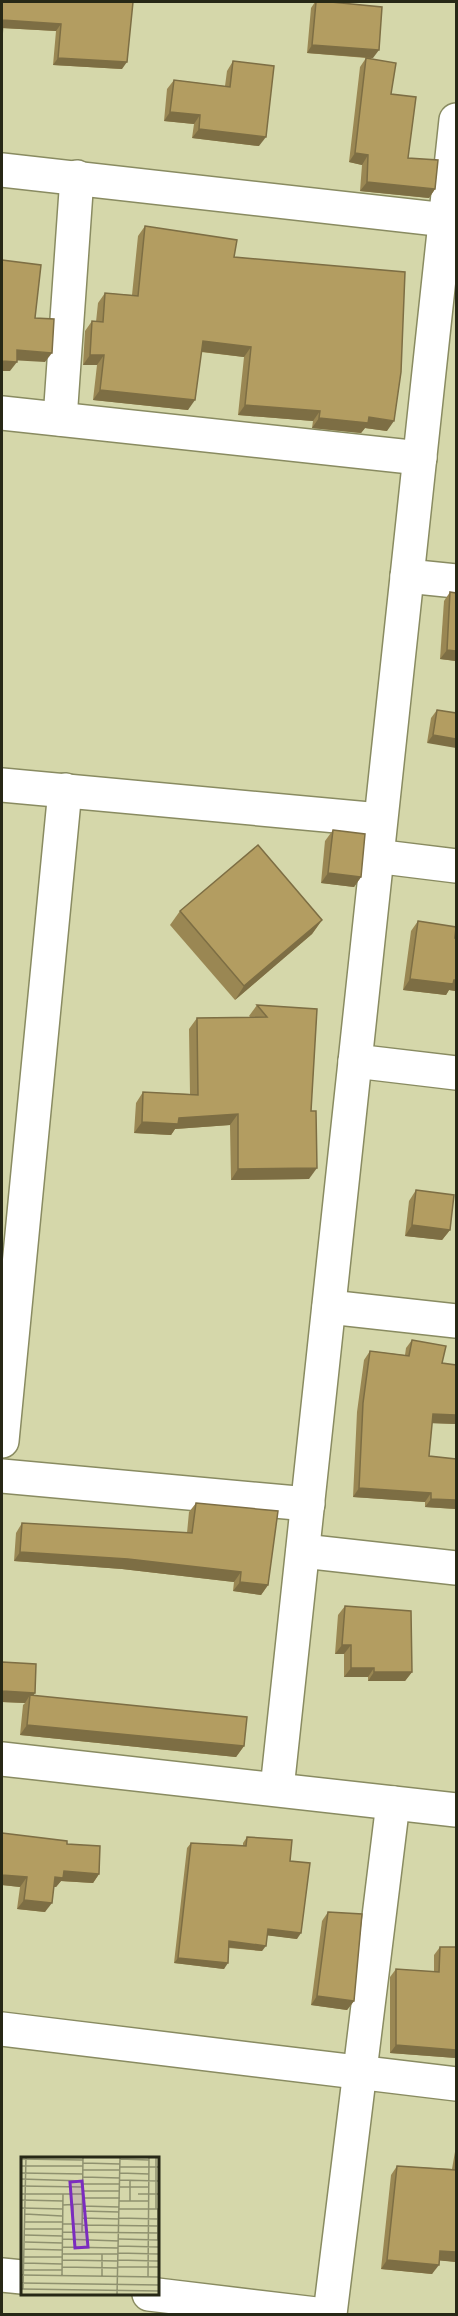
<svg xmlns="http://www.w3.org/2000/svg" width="458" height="2316" font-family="'Golos Text',sans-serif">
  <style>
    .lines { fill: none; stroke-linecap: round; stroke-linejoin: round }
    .minor-casing { stroke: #898b61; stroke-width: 36 }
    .minor { stroke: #fff; stroke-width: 33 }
    .wall { fill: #9a8753 }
    .shaded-wall { fill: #7d6e44 }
    .building { fill: #b39d61; stroke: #7d6e44; stroke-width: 1.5 }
    .inset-road { fill: none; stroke: #8f916f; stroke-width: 1.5 }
    .view { fill: #7b2cbf; fill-opacity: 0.15; stroke: #7b2cbf; stroke-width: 3 }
    .inset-edge { fill: none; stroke: #272816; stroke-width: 3 }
  </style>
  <rect width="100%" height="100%" fill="#d5d7aa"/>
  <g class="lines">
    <g class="minor-casing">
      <g id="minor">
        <path d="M2,170L446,220"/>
        <path d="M2,413L420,458"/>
        <path d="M60,419L77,177"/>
        <path d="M407,576L456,581"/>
        <path d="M2,785L380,820"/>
        <path d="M375,856L456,866"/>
        <path d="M355,1061L456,1073"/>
        <path d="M329,1307L456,1321"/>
        <path d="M2,1441L65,790"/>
        <path d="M2,1476L308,1504"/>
        <path d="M303,1551L456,1568"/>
        <path d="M2,1759L456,1810"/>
        <path d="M277,1789L456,120"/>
        <path d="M2,2029L456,2084"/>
        <path d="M2,2275L22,2277"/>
        <path d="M149,2294L316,2314"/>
        <path d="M330,2314L393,1803"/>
      </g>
    </g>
    <use href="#minor" class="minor"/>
  </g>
  <g class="wall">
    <path d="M2,2H133L122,69L53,65L56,31L2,28Z"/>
    <path d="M315,2H331L373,58H367L391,94L408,158L435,189L429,198L360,191L362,165L349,162L360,67L366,58L307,53L311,8Z"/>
    <path d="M233,61L259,146L192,138L194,124L164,121L167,89L174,80L225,86L227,71Z"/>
    <path d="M145,226L234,257L387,431L365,428L361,433L312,428L313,421L238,415L244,357L201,352L188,410L93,400L97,365H83L85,331L92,321L96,322L98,303L105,293L132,295L138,236Z"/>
    <path d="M450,592L456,593V661L440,659L444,601Z"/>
    <path d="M437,710L456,713L427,743L431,718Z"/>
    <path d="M333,830L361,877L354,887L321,883L325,841Z"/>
    <path d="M180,911L322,920L312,934L235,1000L170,925Z"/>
    <path d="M418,921L456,938V991L449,990L446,995L403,990L411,931Z"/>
    <path d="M257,1005L317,1009L311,1111L309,1179L231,1180L230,1125L175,1129L171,1135L134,1133L136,1103L143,1092L190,1094L189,1029L197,1018L250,1017L249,1016Z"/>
    <path d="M416,1190L450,1230L442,1240L405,1236L409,1201Z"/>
    <path d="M412,1340L442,1363L456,1365V1424L432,1423L429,1456L456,1459V1509L425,1507V1502L353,1497L357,1412L364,1360L370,1351L405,1355L406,1348Z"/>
    <path d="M196,1503L268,1585L261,1595L233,1591L234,1582L122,1569L14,1561L16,1533L22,1523L187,1533L189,1512Z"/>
    <path d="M345,1606L412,1672L405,1681H368V1677H344V1654H335L338,1615Z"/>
    <path d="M2,1662L35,1693L33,1695L244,1746L236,1757L20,1735L23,1705L25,1703L2,1702Z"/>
    <path d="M2,1833L67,1844L99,1874L93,1883L61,1881L56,1887H54L45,1912L17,1909L20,1887L2,1885Z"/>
    <path d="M247,1837L290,1861L297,1939L267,1935L262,1951L229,1948L224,1969L174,1963L187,1848L191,1843L243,1845V1843Z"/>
    <path d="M328,1912L354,2001L347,2010L311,2005L322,1921Z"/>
    <path d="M440,1947L456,2058L390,2053V1977L396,1969L434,1972V1955Z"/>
    <path d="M456,2146V2262L439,2260L432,2274L381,2269L391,2175L397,2166L452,2169Z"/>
  </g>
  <g class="shaded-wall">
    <path d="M3,20L61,24L56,31L2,28Z"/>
    <path d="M312,45L379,50L373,58L307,53Z"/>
    <path d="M58,58L127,62L122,69L53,65Z"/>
    <path d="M170,112L200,115L194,124L164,121Z"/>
    <path d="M199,129L266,137L259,146L192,138Z"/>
    <path d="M355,153L368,155L362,165L349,162Z"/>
    <path d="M367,182L435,189L429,198L360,191Z"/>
    <path d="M203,341L251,347L244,357L196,351Z"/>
    <path d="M17,350L52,353L45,362L10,360Z"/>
    <path d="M90,355H104L97,365H83Z"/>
    <path d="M2,361L17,362L10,371H2Z"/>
    <path d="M100,390L195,400L188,410L93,400Z"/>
    <path d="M245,405L320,411L313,421L238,415Z"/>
    <path d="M369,417L394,421L387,431L365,428L361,433L312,428L319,418Z"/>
    <path d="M447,650L456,651V661L440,659Z"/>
    <path d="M433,735L456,739V748L427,743Z"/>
    <path d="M328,873L361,877L354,887L321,883Z"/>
    <path d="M322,920L312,934L235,1000L244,986Z"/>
    <path d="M410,979L456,980V991L449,990L446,995L403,990Z"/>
    <path d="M238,1114L230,1125L175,1129L171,1135L134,1133L142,1122L179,1118Z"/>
    <path d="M317,1168L309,1179L231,1180L238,1169Z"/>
    <path d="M412,1225L450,1230L442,1240L405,1236Z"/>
    <path d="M433,1414L456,1415V1424L427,1423Z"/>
    <path d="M359,1488L431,1493L425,1502L353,1497Z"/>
    <path d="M431,1499L456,1500V1509L425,1507Z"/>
    <path d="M20,1552L128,1559L241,1572L234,1582L122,1569L14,1561Z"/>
    <path d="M240,1582L268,1585L261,1595L233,1591Z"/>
    <path d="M342,1645H351L344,1654H335Z"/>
    <path d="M351,1668H374L368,1677H344Z"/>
    <path d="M374,1672H412L405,1681H368Z"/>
    <path d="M2,1691L35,1693L30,1700V1695L25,1703L2,1702Z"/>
    <path d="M27,1725L244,1746L236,1757L20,1735Z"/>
    <path d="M64,1871L99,1874L93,1883L61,1881L56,1887H48L55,1877Z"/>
    <path d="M2,1875L27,1877L20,1887L2,1885Z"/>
    <path d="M24,1900L52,1903L45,1912L17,1909Z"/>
    <path d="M268,1929L301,1933L297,1939L264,1935Z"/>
    <path d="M229,1941L266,1946L262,1951L225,1947Z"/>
    <path d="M178,1958L228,1963L224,1969L174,1963Z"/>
    <path d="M317,1996L354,2001L347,2010L311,2005Z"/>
    <path d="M396,2045L456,2050V2058L390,2053Z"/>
    <path d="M440,2251L456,2252V2262L434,2260Z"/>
    <path d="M387,2260L439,2265L432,2274L381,2269Z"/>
  </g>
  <g class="building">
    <path d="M2,2H133L127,62L58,58L61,24L3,20L2,38Z"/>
    <path d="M316,2H331L382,7L379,50L312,45Z"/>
    <path d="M366,58L396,63L391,94L416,97L408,158L438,160L435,189L367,182L368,155L355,153Z"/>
    <path d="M233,61L274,66L266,137L199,129L200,115L170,112L174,80L230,87Z"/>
    <path d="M145,226L237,240L234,257L405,272L401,372L394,421L369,417L368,423L319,418L320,411L245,405L251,347L203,341L195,400L100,390L104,355H90L92,321L103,322L105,293L138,296Z"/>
    <path d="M2,260L41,265L35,318L54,319L52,353L17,350V362L2,361Z"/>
    <path d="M450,592L456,593V651L447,650Z"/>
    <path d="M437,710L456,713V739L433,735Z"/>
    <path d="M333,830L365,834L361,877L328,873Z"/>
    <path d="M258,845L322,920L244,986L180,911Z"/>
    <path d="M418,921L456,927L455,938H456V980H454L453,984L410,979Z"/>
    <path d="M257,1005L317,1009L311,1111H316L317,1168L238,1169V1114L179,1118L178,1124L142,1122L143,1092L198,1095L197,1018L267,1017Z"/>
    <path d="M416,1190L454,1195L450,1230L412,1225Z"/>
    <path d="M412,1340L446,1346L442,1363L456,1365V1415L433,1414L429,1456L456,1459V1500L431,1499V1493L359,1488L363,1403L370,1351L409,1356Z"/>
    <path d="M196,1503L278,1511L268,1585L240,1582L241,1572L128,1559L20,1552L22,1523L192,1533Z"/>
    <path d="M345,1606L411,1611L412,1672H374V1668H351V1645H342Z"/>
    <path d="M2,1662L36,1664L35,1693L2,1691Z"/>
    <path d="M30,1695L247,1717L244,1746L27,1725Z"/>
    <path d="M2,1833L67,1841V1844L100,1846L99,1874L64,1871L63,1878L55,1877L52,1903L24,1900L27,1877L2,1875Z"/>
    <path d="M247,1837L292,1840L290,1861L310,1863L301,1933L268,1929L266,1946L229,1941L228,1963L178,1958L191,1843L246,1846Z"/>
    <path d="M328,1912L362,1914L354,2001L317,1996Z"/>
    <path d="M440,1947H456V2050L396,2045V1969L439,1972Z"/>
    <path d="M397,2166L456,2170V2252L440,2251L439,2265L387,2260Z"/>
  </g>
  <g transform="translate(21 2157)">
    <rect width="138" height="138" fill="#d5d7aa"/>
    <path class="inset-road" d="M0,2L62,3M99,2L128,3M62,6L99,7M0,9H62M99,10H138M62,13H99M0,16L62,17M99,16L128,17M62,20L99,21M0,22L62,24M99,23L138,24M62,27H99M0,29L62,30M99,30H128M62,34H99M0,37H62M117,37H138M61,41H99M0,43L42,44M98,44H128M109,44V23M42,48L61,47M61,49L98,50M0,51L42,52M98,52H138M135,52V0M61,54L98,55M4,57L41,59M61,61L98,62M98,61L138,62M4,65H41M41,67H61M52,67V47M61,68L138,69M4,72H41M41,75L138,76M61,75L62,0M4,78L41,79M41,82L98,84M98,82L138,83M137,83V52M4,85L41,86M97,89L138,90M41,90L97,91M3,92L41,93M97,96L138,97M41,97H97M81,97V119M3,100H41M41,103L97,104M97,103L137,104M3,106L41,107M41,110L97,111M97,110H138M3,113H41M0,118L138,120M41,118L42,37M127,120L128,0M0,126L138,128M0,132L138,134M2,132L5,0M96,138L99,0"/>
    <path class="view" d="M61,24L67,90L54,91L49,25Z"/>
    <rect width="138" height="138" class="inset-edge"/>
  </g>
  <rect width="458" height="2316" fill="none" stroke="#272816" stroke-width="6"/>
</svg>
